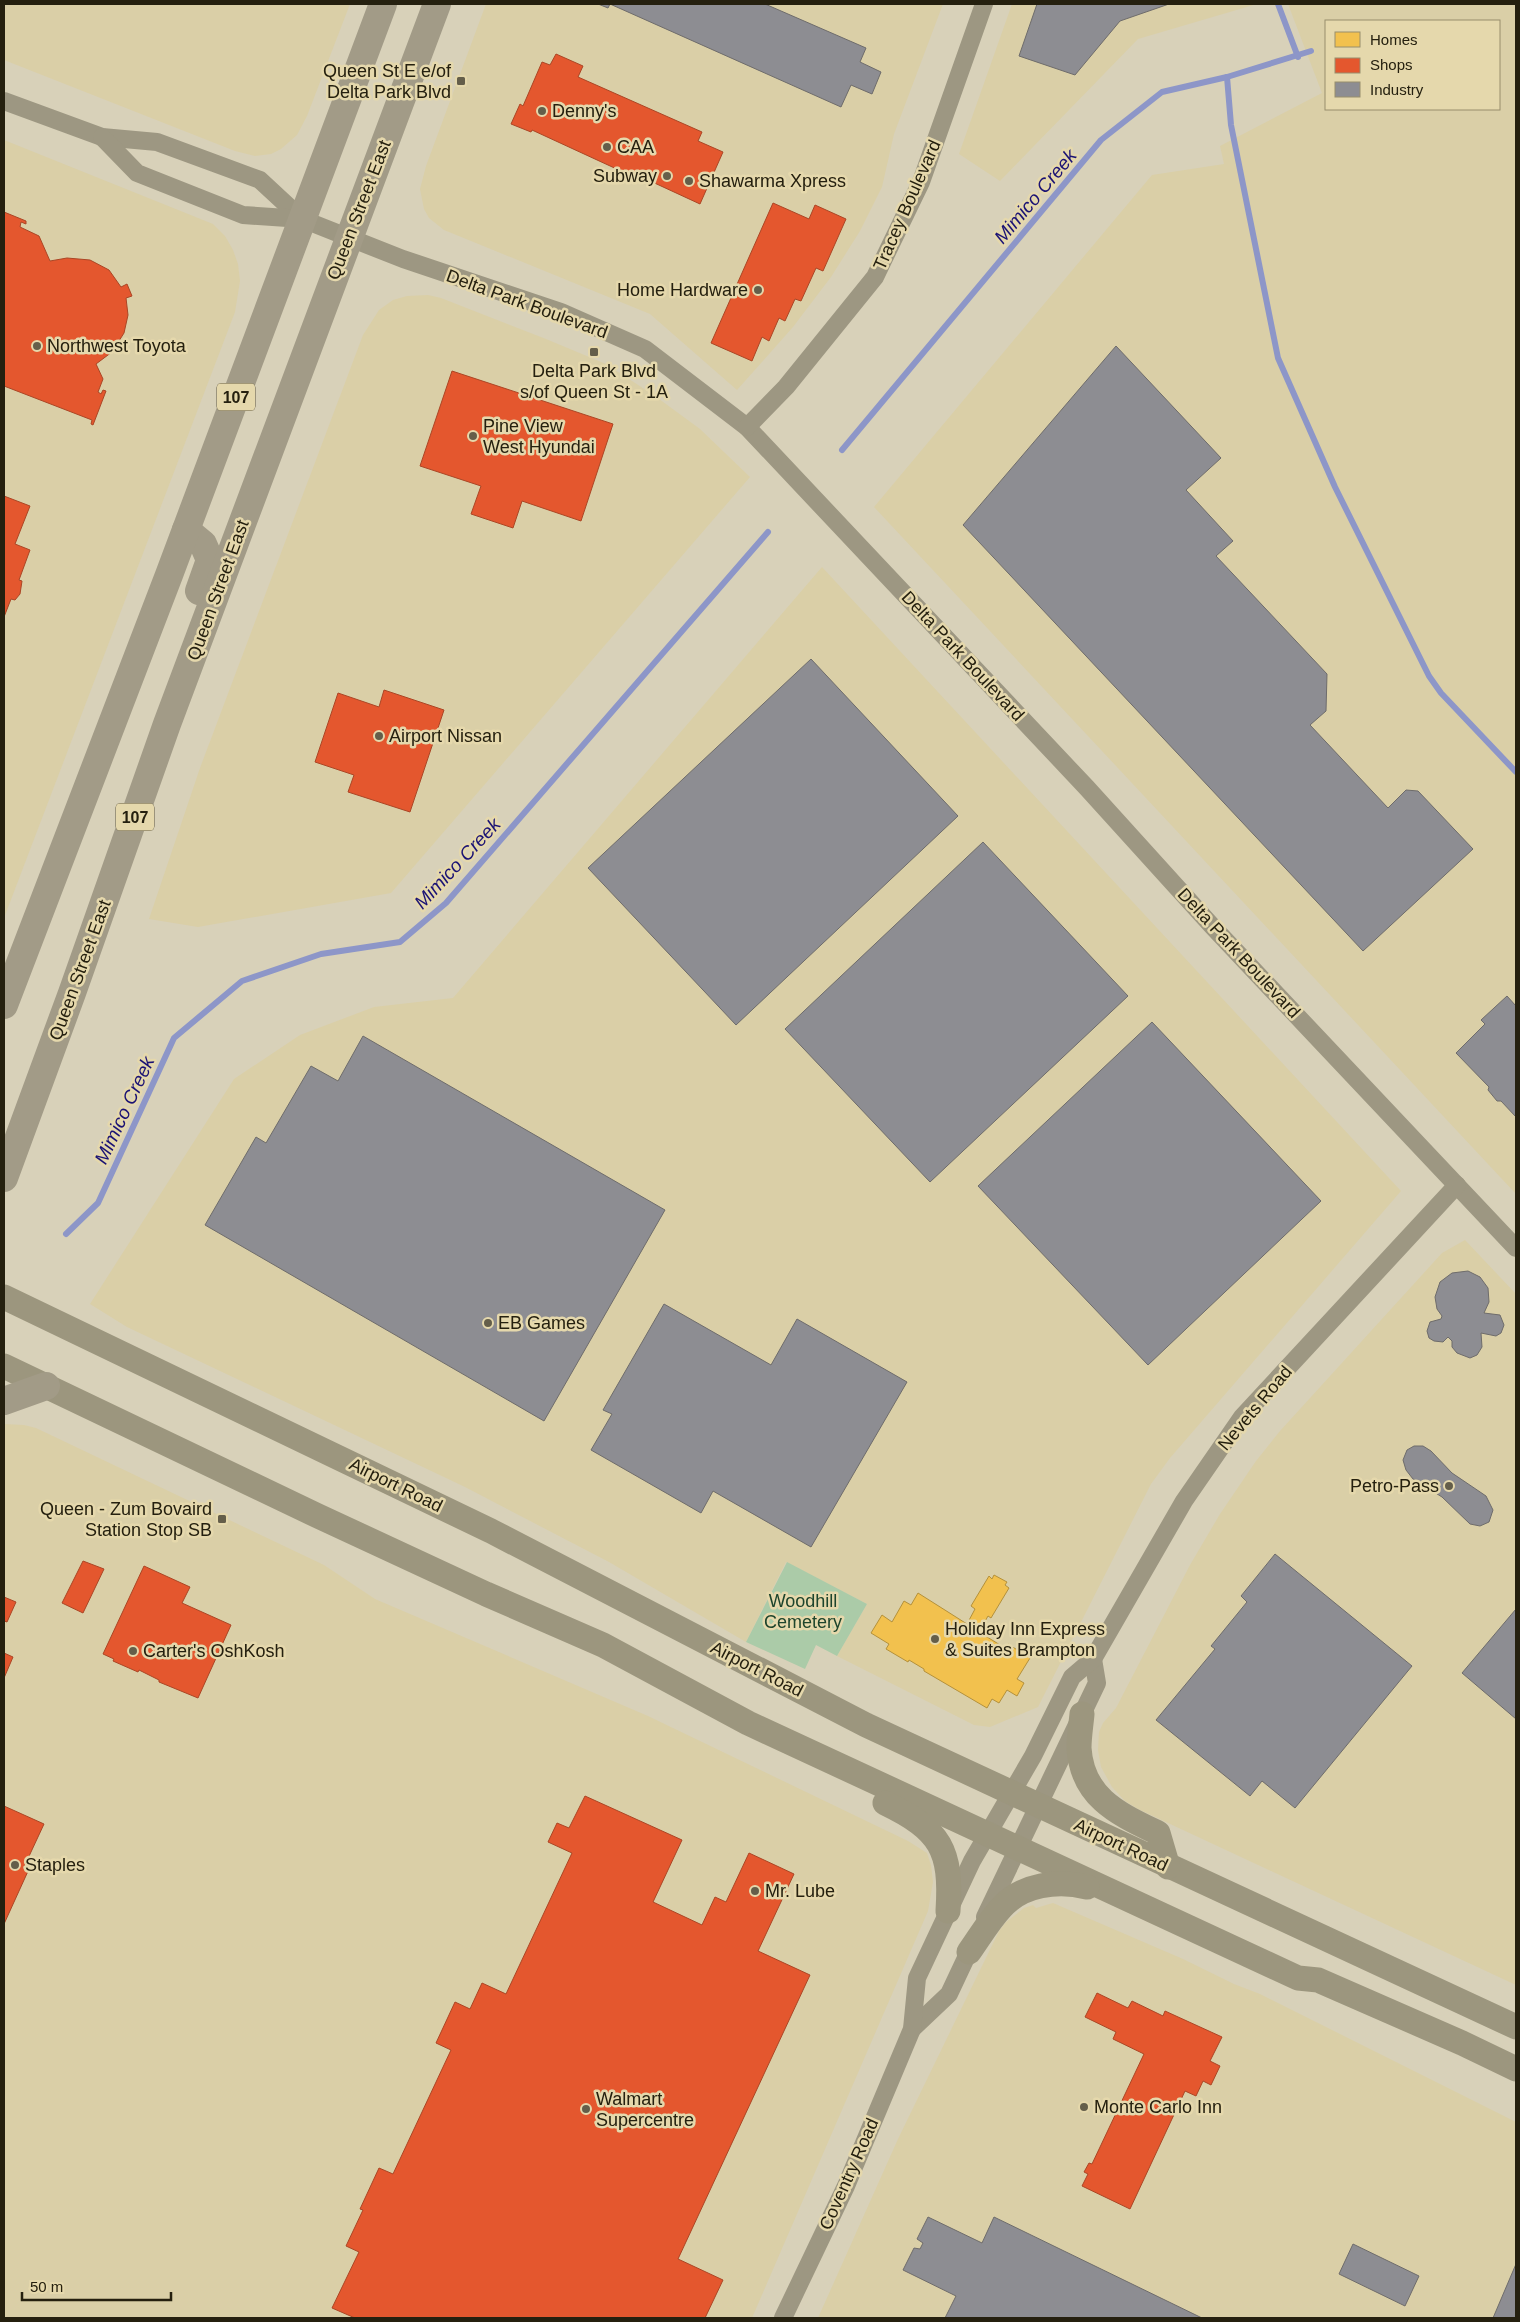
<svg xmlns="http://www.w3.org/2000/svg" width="1520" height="2322" font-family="Arial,sans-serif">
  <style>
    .built { fill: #dacfa7; fill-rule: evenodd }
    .green { fill: #abcba8 }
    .homes { fill: #f2c14e; stroke: #b4913b }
    .shops { fill: #e4572e; stroke: #ab4625 }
    .industry { fill: #8d8d92; stroke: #6e6c6b }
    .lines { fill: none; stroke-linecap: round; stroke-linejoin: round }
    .stream { stroke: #8d96c8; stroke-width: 6 }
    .minor { stroke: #9d9782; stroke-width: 18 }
    .secondary { stroke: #9c967e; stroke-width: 25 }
    .primary { stroke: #a29b87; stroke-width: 28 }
    .poi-dot { fill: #645e4a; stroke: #e5d8ac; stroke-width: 2 }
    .labels { text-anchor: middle; stroke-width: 5; stroke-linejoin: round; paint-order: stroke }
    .shield { fill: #e5d8ac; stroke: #5f573e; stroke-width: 1 }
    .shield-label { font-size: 16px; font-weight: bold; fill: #25200f }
    .poi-label { font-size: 18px; fill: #25200f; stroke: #e5d8ac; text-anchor: start }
    .street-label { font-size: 18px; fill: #25200f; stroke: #e5d8ac }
    .park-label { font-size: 18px; fill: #1d442c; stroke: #e5d8ac }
    .water-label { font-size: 19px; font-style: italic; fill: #1a1274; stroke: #e5d8ac }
  </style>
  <rect width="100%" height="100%" fill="#d8d1b9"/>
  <g class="built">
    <path d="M4,4H350L307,116L297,135L281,149L271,154L255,156L235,151L4,60Z"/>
    <path d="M486,4H943L894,134L882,187L860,231L831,277L793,327L737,390L650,314L444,230L429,218L424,209L420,189L426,166Z"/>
    <path d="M1012,4H1257L1138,39L1000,181L959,154Z"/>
    <path d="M1288,4H1516V1194L874,507L1152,175L1224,164L1220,146L1322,93ZM1326,21H1499V109H1326Z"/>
    <path d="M4,140L213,224L225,236L233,250L238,264L240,281L235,312L4,918Z"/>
    <path d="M428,295L441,298L546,339L606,364L655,396L700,429L750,477L391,893L198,927L149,919L200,768L363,335L379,310L393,300L407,296Z"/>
    <path d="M822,567L1401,1191L1170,1458L1151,1484L1038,1707L990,1727L974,1725L837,1656L867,1604L786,1562L746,1642L609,1562L534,1523L465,1487L127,1327L90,1304L234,1079L300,1035L374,1007L453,998Z"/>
    <path d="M1465,1240L1516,1294V1985L1138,1809L1125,1801L1112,1787L1101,1767L1098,1750L1099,1732L1103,1723L1116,1708L1190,1565L1220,1514L1256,1461L1280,1431L1442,1253Z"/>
    <path d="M4,1424L24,1425L36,1428L324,1565L375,1599L648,1716L908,1841L927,1853L931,1865L933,1882L928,1911L752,2318H4Z"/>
    <path d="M1053,1903L1183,1959L1234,1984L1260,1994L1516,2122V2318H818L898,2139L999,1931L1006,1922L1024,1908L1033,1905L1036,1908Z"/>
  </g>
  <path class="green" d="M787,1562L867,1604L837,1656L816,1645L805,1669L746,1642Z"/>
  <path class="homes" d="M994,1575L1007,1582L1005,1585L1009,1588L991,1618L988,1616L979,1632L1005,1648L1008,1644L1030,1658L1017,1679L1024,1683L1017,1696L1007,1690L999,1703L992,1699L987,1708L924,1671V1669L909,1660L908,1662L886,1649L889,1644L871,1633L882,1615L892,1622L904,1601L911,1605L918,1593L967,1624L975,1609L971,1606L989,1576L992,1579Z"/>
  <g class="shops">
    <path d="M556,54L583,66L578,77L702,132L698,141L723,152L700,204L635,174L634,177L532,130L531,132L511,124L520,104L523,106L542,62L550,65Z"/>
    <path d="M773,203L809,219L815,205L846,219L823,271L816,268L801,301L795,299L785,321L779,318L769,341L762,337L752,361L711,343Z"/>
    <path d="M4,212L26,221V224L21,222L20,227L39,236L50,261L67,258L90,260L109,270L121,287L127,284L132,296L126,298L128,315L124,333L112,352L96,364L103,379L98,392L101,394L103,390L106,391L93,425L91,424L92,420L4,386Z"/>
    <path d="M452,371L613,424L581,521L522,501L513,528L471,514L481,486L420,466Z"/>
    <path d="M4,496L30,506L15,544L30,550L19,580L22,581L20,594L15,600L11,599L4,617Z"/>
    <path d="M384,690L444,710L410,812L348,792L354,775L315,762L338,693L379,707Z"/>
    <path d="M83,1561L104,1569L83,1613L62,1603Z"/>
    <path d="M144,1566L190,1587L182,1603L231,1625L198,1698L159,1682V1680L139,1670L138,1672L113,1661L114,1659L103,1654Z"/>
    <path d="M4,1597L16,1602L7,1622L4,1621Z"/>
    <path d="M4,1653L13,1657L4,1678Z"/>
    <path d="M585,1796L682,1840L653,1902L702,1925L715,1897L726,1902L749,1853L794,1874L758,1951L810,1975L678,2259L723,2280L705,2318H355L332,2308L359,2252L346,2246L363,2210L360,2209L379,2168L393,2174L451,2050L436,2043L455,2002L470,2009L482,1983L506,1994L572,1853L548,1842L557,1823L569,1828Z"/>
    <path d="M4,1806L44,1824L24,1867L29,1869L4,1924Z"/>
    <path d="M1097,1993L1128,2008L1132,2001L1163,2016L1165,2011L1222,2037L1210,2061L1220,2066L1211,2085L1203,2081L1196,2096L1185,2091L1130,2209L1082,2186L1088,2174L1084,2172L1089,2163L1092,2164L1144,2054L1113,2039L1116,2032L1085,2017Z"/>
  </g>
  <g class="industry">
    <path d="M598,4H765L866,48L860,62L881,72L872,94L851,85L841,107L610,4L608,8Z"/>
    <path d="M1037,4H1169L1120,21L1075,75L1019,56Z"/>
    <path d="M1116,346L1221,458L1186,490L1233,541L1216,556L1327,674L1326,711L1310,725L1388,808L1406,790L1418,791L1473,849L1363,951L963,525Z"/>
    <path d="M811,659L958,816L736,1025L588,868Z"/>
    <path d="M983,842L1128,996L930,1182L785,1029Z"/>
    <path d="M1507,996L1516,1006V1117L1501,1101H1497L1488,1090L1489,1087L1456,1053L1485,1024L1481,1020Z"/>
    <path d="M1152,1022L1321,1201L1148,1365L978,1186Z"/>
    <path d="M363,1036L665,1210L544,1421L205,1225L256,1137L266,1143L311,1066L338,1081Z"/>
    <path d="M1468,1271L1480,1277L1488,1288L1489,1302L1484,1313L1500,1315L1504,1325L1501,1333L1496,1336L1481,1333L1482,1347L1477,1355L1470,1358L1457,1353L1452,1347V1341L1448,1337L1443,1342L1434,1341L1429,1338L1427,1331L1430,1322L1441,1319L1442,1316L1437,1309L1435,1297L1440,1282L1452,1273Z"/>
    <path d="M664,1304L771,1365L797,1319L907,1382L811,1547L713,1491L701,1513L591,1450L612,1414L603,1410Z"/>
    <path d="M1414,1446H1423L1431,1451L1452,1473L1486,1496L1493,1510L1489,1522L1480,1526L1470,1524L1442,1497L1413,1479L1406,1470L1403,1460L1407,1450Z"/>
    <path d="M1275,1554L1412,1666L1295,1808L1262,1781L1250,1796L1156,1720L1215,1649L1211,1646L1247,1602L1241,1596Z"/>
    <path d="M1516,1609V1719L1462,1673Z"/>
    <path d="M928,2217L982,2243L994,2217L1202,2318H945L956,2296L903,2270L914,2248L920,2249L923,2243L917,2239Z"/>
    <path d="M1353,2244L1419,2276L1405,2306L1339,2274Z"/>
    <path d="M1516,2264V2318H1493Z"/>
  </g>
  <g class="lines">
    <g class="stream">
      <path d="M1278,4L1298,57"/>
      <path d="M1227,77L1231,125L1278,358L1335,487L1429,676L1441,693L1516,772"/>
      <path d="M842,450L1101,140L1162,92L1227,77L1311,51"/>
      <path d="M66,1234L98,1203L174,1038L242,981L321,954L400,942L446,903L768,532"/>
    </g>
    <g class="minor">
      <path d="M4,101L102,137L157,142L260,180L302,219"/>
      <path d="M102,137L137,173L243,215L302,219L403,259L561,312L645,349L747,427L1087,788L1212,926L1516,1248"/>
      <path d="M747,427L786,387L875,277L921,182L984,4"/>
      <path d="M985,1917L1097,1683L1093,1659"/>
      <path d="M912,2029L949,1994L973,1943"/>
      <path d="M783,2318L846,2186L912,2029L917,1978L972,1861L1033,1756L1072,1677L1093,1659L1184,1501L1242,1417L1457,1185"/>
    </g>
    <g class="secondary">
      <path d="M4,1297L491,1531L866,1725L1516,2027"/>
      <path d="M4,1366L318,1516L486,1594L603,1645L748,1723L1298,1978L1318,1980L1462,2043L1516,2069"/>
      <path d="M1082,1714C1081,1725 1079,1737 1079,1748C1082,1798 1119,1814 1158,1833L1168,1867"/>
      <path d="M885,1803C941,1830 952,1850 948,1911"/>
      <path d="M969,1952C979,1938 989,1921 1001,1908C1022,1884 1058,1880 1087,1887"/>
    </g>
    <g class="primary">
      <path d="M186,530L203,544L210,560L199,591"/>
      <path d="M4,1005L169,575L383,4"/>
      <path d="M4,1178L72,993L167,724L437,4"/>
      <path d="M4,1401L46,1386"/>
    </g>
  </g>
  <g class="poi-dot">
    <rect x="456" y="76" width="10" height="10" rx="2.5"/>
    <circle cx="542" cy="111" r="5"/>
    <circle cx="607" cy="147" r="5"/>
    <circle cx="667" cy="176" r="5"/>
    <circle cx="689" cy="181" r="5"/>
    <circle cx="758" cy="290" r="5"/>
    <circle cx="37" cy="346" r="5"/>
    <rect x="589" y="347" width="10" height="10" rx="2.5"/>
    <circle cx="473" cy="436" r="5"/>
    <circle cx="379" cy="736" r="5"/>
    <circle cx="488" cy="1323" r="5"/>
    <circle cx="1449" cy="1486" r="5"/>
    <rect x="217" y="1514" width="10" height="10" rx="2.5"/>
    <circle cx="935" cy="1639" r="5"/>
    <circle cx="133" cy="1651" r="5"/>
    <circle cx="15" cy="1865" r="5"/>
    <circle cx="755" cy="1891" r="5"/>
    <circle cx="1084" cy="2107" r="5"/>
    <circle cx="586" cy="2109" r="5"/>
  </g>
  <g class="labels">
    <g class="shield">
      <rect x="217" y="383.5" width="38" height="27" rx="4"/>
      <rect x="116" y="803.5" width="38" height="27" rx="4"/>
    </g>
    <g class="shield-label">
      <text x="236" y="403">107</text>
      <text x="135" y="823">107</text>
    </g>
    <g class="poi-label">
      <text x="451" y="77" text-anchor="end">Queen St E e/of<tspan x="451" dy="21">Delta Park Blvd</tspan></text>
      <text x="552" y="117">Denny's</text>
      <text x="617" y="153">CAA</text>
      <text x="657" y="182" text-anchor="end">Subway</text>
      <text x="699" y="187">Shawarma Xpress</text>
      <text x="748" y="296" text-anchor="end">Home Hardware</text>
      <text x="47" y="352">Northwest Toyota</text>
      <text x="594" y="377" text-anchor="middle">Delta Park Blvd<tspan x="594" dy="21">s/of Queen St - 1A</tspan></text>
      <text x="483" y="432">Pine View<tspan x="483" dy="21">West Hyundai</tspan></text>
      <text x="389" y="742">Airport Nissan</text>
      <text x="498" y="1329">EB Games</text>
      <text x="1439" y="1492" text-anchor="end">Petro-Pass</text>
      <text x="212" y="1515" text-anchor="end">Queen - Zum Bovaird<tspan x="212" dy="21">Station Stop SB</tspan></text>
      <text x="945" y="1635">Holiday Inn Express<tspan x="945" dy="21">&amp; Suites Brampton</tspan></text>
      <text x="143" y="1657">Carter's OshKosh</text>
      <text x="25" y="1871">Staples</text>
      <text x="765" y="1897">Mr. Lube</text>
      <text x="596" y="2105">Walmart<tspan x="596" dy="21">Supercentre</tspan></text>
      <text x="1094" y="2113">Monte Carlo Inn</text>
    </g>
    <g class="street-label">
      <text transform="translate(907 205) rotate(-66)" y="6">Tracey Boulevard</text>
      <text transform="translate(359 210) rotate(-69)" y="6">Queen Street East</text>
      <text transform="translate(527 304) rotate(20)" y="6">Delta Park Boulevard</text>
      <text transform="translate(218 590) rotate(-70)" y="6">Queen Street East</text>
      <text transform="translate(963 656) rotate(47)" y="6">Delta Park Boulevard</text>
      <text transform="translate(1239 953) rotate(47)" y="6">Delta Park Boulevard</text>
      <text transform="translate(80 970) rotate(-70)" y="6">Queen Street East</text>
      <text transform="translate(1255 1408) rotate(-50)" y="6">Nevets Road</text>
      <text transform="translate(396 1485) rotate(26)" y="6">Airport Road</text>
      <text transform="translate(757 1669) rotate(27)" y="6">Airport Road</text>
      <text transform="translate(1121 1845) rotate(25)" y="6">Airport Road</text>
      <text transform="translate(849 2174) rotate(-66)" y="6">Coventry Road</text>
    </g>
    <g class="park-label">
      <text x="803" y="1607">Woodhill<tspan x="803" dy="21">Cemetery</tspan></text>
    </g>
    <g class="water-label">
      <text transform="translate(1035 196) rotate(-50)" y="7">Mimico Creek</text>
      <text transform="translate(457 863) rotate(-47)" y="7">Mimico Creek</text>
      <text transform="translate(124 1110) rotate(-65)" y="7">Mimico Creek</text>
    </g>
  </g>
  <rect width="1520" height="2322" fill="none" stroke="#25200f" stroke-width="10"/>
  <rect x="1325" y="20" width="175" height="90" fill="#e5d8ac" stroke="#988e6d"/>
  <rect x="1335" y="32" width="25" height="15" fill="#f2c14e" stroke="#988e6d"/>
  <text x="1370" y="45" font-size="15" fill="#25200f">Homes</text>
  <rect x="1335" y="58" width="25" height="15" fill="#e4572e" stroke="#988e6d"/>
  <text x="1370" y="70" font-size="15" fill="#25200f">Shops</text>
  <rect x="1335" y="82" width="25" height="15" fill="#8d8d92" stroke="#988e6d"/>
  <text x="1370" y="95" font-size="15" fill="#25200f">Industry</text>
  <path d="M22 2292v8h149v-8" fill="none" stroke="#25200f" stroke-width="2.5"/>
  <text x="30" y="2292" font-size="15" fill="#25200f" stroke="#e5d8ac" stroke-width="4" paint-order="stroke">50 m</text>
</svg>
